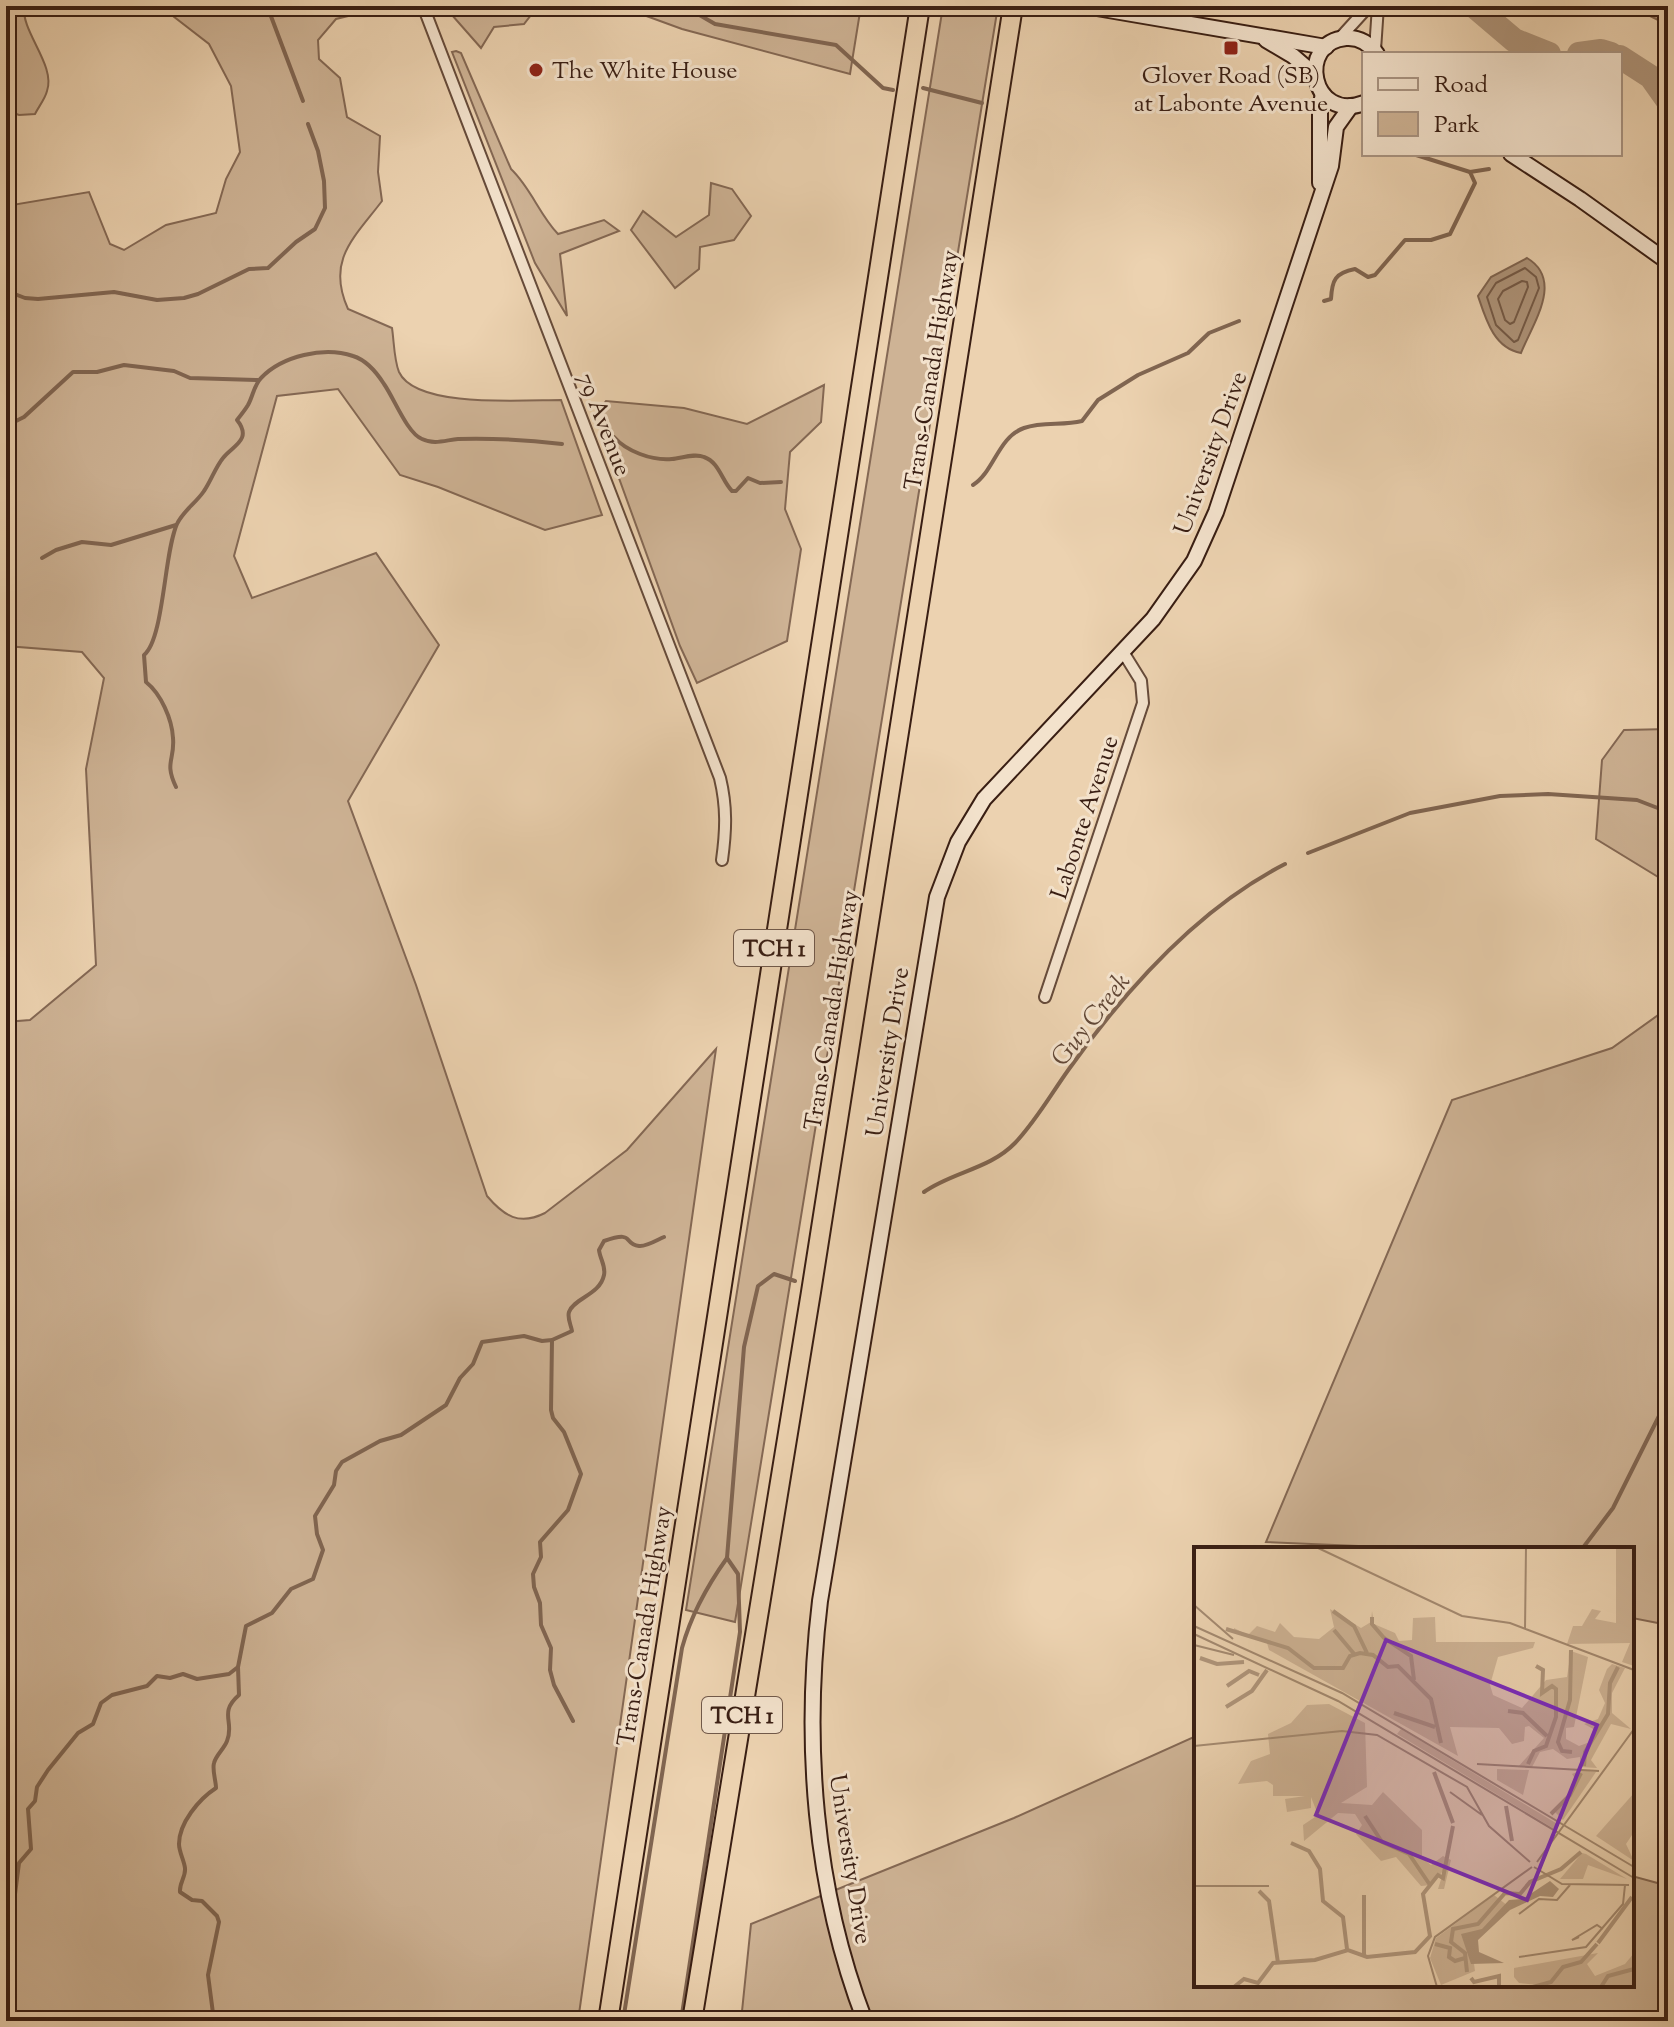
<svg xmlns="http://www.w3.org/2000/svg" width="1674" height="2027" font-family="'Sorts Mill Goudy',serif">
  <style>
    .green { fill: #ceb395; stroke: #846854; stroke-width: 2 }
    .water { fill: #af957b; stroke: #806551; stroke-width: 2 }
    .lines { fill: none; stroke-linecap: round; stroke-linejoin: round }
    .shore { stroke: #745a47; stroke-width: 2 }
    .stream { stroke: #806551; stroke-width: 4 }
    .river { stroke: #af957b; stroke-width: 24 }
    .street-casing { stroke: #664b3a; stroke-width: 14 }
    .secondary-casing { stroke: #391e13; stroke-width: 18 }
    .highway-casing { stroke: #391e13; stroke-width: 22 }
    .street { stroke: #f3e2cc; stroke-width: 10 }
    .secondary { stroke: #f3e2cc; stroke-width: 14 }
    .highway { stroke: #ecd2b0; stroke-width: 18 }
    .poi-dot { fill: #8f2418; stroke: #f3e2cc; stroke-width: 3 }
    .labels { text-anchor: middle; stroke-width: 6; stroke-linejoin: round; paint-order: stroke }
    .shield { fill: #f3e2cc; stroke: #71594a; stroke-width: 2 }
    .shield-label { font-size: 22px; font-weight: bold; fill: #391e13 }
    .poi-label { font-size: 24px; fill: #391e13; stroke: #f3e2cc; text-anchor: start }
    .street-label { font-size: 24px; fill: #391e13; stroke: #f3e2cc }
    .water-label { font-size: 26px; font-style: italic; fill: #624837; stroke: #f3e2cc }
    .inset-river { fill: none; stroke: #af957b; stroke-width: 4 }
    .inset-road { fill: none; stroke: #a48a71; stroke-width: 2 }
    .view { fill: #7b2cbf; fill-opacity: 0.15; stroke: #7b2cbf; stroke-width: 4 }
    .inset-edge { fill: none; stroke: #391e13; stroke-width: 4 }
  </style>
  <rect width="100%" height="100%" fill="#ecd2b0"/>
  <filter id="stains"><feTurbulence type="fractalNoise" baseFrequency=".0025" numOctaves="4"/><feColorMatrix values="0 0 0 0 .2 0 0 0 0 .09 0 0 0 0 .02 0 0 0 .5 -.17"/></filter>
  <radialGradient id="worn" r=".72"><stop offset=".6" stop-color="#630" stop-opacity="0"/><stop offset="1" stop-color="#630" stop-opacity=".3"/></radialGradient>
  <g class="green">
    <path d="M6,6H24C21,32 56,65 47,91C45,99 39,106 35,114L19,115L6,110Z"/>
    <path d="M160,6H389L336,19L318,40L319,59L340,78L347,117L380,136L378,172L382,201C354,238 326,260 348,309L392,328C394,341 394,360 399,372C416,409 526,400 561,400L602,515L545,530L438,487L400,475L338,389L277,396L234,556L252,598L376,553L439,645L348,801L416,985L487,1196C504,1216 519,1226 545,1213L627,1150L716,1049L578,2021H6V1022L30,1020L96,965L86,769L104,678L82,652L6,646V206L89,192L110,244L124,250L166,225L216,213L226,179L240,152L231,86L209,44Z"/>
    <path d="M444,6H538L524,24L494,27L481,48Z"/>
    <path d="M619,6H865L860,12L850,74L682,29Z"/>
    <path d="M943,6H998L735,1622L686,1610Z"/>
    <path d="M456,51L461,53L511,169C531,188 539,214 558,234L604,220L619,231L560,254L567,316L535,263L452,52Z"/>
    <path d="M711,183L732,189L751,216L734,240L700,247L699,269L675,288L631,230L643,211L676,237L709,215Z"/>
    <path d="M824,385L821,422L790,452L785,509L801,549L787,641L697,683L680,646L596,415L606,401L684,408L747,424Z"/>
    <path d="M1668,729V883L1596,839L1602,760L1624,730Z"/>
    <path d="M1668,1008V1625L1632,1618V1549H1361L1358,1546L1266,1542L1452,1100L1612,1048Z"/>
    <path d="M1196,1736V1985H1632V1876L1661,1884L1668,1889V2006L1638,2021H741L751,1924L1014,1818Z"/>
  </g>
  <g class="water">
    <path d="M1579,6H1668V25L1644,13L1606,12Z"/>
    <path d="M1527,258C1564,280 1533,323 1521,353C1494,348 1486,320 1478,296L1491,277Z"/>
  </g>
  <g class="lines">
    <g class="shore">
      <path d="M1525,268L1536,277L1539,288L1518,340L1514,342L1496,325L1487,297L1496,283Z"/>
      <path d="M1522,281L1527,282L1528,287L1514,322L1510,324L1505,320L1498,299L1503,291Z"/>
    </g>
    <g class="stream">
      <path d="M244,6C257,11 265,13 277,6"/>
      <path d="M684,6L715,24L836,45L883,88L893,90"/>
      <path d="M269,11L303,101"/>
      <path d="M923,88L982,103"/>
      <path d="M1413,154L1470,172"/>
      <path d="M6,294L12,293L25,298L38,299L114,292L157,300L184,298L198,294L249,269L268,268L296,242L315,229L325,208L324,181L318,151L308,124"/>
      <path d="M1324,301L1331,299C1332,280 1335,273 1355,269L1368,277L1375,275L1405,240H1431L1450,234L1475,183L1470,172L1489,169"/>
      <path d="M6,426L24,417L73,372H97L124,365L174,371L190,378L258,380"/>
      <path d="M603,436L614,437C626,451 652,461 672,459C682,458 695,453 704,457C719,462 722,481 732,491H736L748,478L760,483L781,482"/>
      <path d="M973,485C994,472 998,437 1024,428C1043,421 1063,426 1082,421L1098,400L1138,375L1188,353L1209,333L1239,321"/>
      <path d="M42,558L56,550L82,542L111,545L176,525"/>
      <path d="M176,787C164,762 175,760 173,738C172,719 161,694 146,682L144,655C164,639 164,552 177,524C183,511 196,503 204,491C211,481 215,468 223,458C232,446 253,440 237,420C241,415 245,410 248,405C253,396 254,385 261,378C282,356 324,346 353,356C366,360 377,373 384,384C394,398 407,433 422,439C434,445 446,440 458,439C493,438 528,440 562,444"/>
      <path d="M1308,853L1410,813L1500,796L1548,794L1637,800L1668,812"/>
      <path d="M924,1192C952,1172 990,1169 1015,1143C1036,1121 1051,1094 1069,1069C1126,989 1197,909 1285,864"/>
      <path d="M552,1340L551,1410L553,1418L564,1432L581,1474L568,1510L540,1542L541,1557L533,1574L534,1587L540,1603L541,1625L551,1648L550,1670L554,1685L573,1721"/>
      <path d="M1582,1549L1613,1508L1668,1398"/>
      <path d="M6,1959L12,1941L9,1934V1902L15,1894L19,1863L31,1849L28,1809L35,1801L37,1787L48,1770L78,1733L93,1724L101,1703L112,1695L147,1686L157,1676L170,1678L183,1674L197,1679L229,1674L238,1667"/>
      <path d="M214,2021L208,1975L219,1922L217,1916L202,1901L192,1900L180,1892C179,1883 186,1877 185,1868C184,1860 179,1852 179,1844C179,1823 199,1799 216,1788C216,1781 212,1770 214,1763C216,1755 224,1749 227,1741C235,1722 218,1713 239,1695L238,1667L246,1626L272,1613L291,1589L313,1579L323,1550L317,1534L315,1516L334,1485L336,1471L342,1462L380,1441L401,1435L446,1405L460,1378L473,1364L482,1342L524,1336L542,1341L552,1340L572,1331C571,1325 567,1318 569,1312C574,1298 600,1295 604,1275C606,1266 600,1259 599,1250L604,1241C636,1230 622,1244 639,1246C646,1247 657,1240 664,1237"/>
      <path d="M623,2021L682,1648C691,1615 707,1586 727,1558L744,1347L758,1286L774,1274L795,1281"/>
      <path d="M681,2021L740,1632L738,1574L727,1558"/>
    </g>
    <g class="river">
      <path d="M1474,6L1514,40L1549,54"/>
      <path d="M1579,54L1601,51L1611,54"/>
      <path d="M1620,57L1651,77L1668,101"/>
    </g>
    <g class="street-casing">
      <g id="street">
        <path d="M423,6L720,778C727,807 726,831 722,860"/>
        <path d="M1339,39L1369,6"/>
        <path d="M1375,50L1378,6"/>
        <path d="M1045,997L1143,703L1141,681L1123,652"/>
      </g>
    </g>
    <g class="secondary-casing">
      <g id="secondary">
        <path d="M1085,6L1326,47"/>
        <path d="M1266,40L1293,56L1315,75"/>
        <path d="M1364,103C1311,123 1296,42 1346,38C1359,37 1369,43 1377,54"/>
        <path d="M1511,154L1580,199L1668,262"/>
        <path d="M1320,183V108L1323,94"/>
        <path d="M865,2021C814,1889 803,1741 820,1601L937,897L958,842L984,799L1153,619L1194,561L1216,512L1331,166L1336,127L1351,106"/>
      </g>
    </g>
    <g class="highway-casing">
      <g id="highway">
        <path d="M608,2021L920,6"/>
        <path d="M692,2021L811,1292L1013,6"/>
      </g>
    </g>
    <use href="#street" class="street"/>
    <use href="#secondary" class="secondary"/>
    <use href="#highway" class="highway"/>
  </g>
  <g class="poi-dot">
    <rect x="1223" y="40" width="16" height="16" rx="4"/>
    <circle cx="536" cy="70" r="8"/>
  </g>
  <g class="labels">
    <g class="shield">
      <rect x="734" y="930" width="80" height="36" rx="6"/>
      <rect x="702" y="1697" width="80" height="36" rx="6"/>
    </g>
    <g class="shield-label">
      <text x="774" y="956">TCH 1</text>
      <text x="742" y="1723">TCH 1</text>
    </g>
    <g class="poi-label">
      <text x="552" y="78">The White House</text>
      <text x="1231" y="83" text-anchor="middle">Glover Road (SB)<tspan x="1231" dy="28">at Labonte Avenue</tspan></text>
    </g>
    <g class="street-label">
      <text transform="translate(931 370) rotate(-81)" y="8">Trans-Canada Highway</text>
      <text transform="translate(605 424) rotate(69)" y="8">79 Avenue</text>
      <text transform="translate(1210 453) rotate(-70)" y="8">University Drive</text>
      <text transform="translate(1084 817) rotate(-72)" y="8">Labonte Avenue</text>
      <text transform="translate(831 1010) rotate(-81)" y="8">Trans-Canada Highway</text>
      <text transform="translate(887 1052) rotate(-81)" y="8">University Drive</text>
      <text transform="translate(644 1626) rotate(-81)" y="8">Trans-Canada Highway</text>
      <text transform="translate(851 1859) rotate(81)" y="8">University Drive</text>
    </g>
    <g class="water-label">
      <text transform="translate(1090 1019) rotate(-52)" y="9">Guy Creek</text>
    </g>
  </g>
  <g transform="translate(1194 1547)">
    <rect width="440" height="440" fill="#ecd2b0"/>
    <path d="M422,0H440V119L428,115L436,96L373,97L379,79H388L398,62L407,64L401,72L422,76ZM136,62L167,81L177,75L178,64L180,77L201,86L205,94L218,93L219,71L241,70L242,95H341L339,101L304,110L296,138L299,148L328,161L352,133L373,130L377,104L394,110L380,180L372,181V192L385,199L396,195L403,184L390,177L404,172L411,156L405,143L413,122L418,117L431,121L418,146V166L437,182L417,177L397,213L403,221L386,220V210L373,212L359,202L346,205L338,220H324L350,191L335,179L331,180L330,194L318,197L305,181L256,180L264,209L75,103L73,96L40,85V81L54,88L63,79L81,85L86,76L100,90L125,92L140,80ZM135,157L171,176L173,240L147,256L178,258L189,245L228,283V311L237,318L249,309L257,313L250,342H244L250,323L237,338L227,339L202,310L187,314L162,287L168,278L161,267L144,266L110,294L109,278L124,268L117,250V261L93,265L91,252L111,249H79V238L73,234L44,237L57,214L76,207L74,187L97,176L113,158ZM207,182L365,278L362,283L203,187ZM303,222L335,223L329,248L303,233ZM388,223L402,225L369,273L360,264L384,236L378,227ZM440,246L438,288L432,297L440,314L402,289ZM388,306L392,307L433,332L394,318L389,332H366ZM300,348L314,359L277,395L281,424L247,438L236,411L242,391ZM404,406L393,417L401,429L431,417L440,406V440H362L325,436L320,430V421Z" fill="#ceb395"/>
    <path d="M356,334L365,342L359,350L346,349L316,363L284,393L285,405L310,416L277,417L267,387L288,382L315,353L329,352Z" fill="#af957b"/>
    <path class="inset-river" d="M139,64L160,79L173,106M178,70V77L190,91L217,109L220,133M32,82L94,101L120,121H149L156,109L166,106L179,108L194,120L204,119L237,152L247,196M140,83L161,108M377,103L376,153L364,195L368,204L378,205M6,111L23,117L50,115M33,139L55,124L65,128M32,160L58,144L73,123M314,164L329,166L353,189M200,166L241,180M334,217L340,204L352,199L362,170V142L358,139L348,146L349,123L342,119M390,219L391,205L414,167L416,136L424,120M240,225L259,276M312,259L318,294M357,267L376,248L387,226M171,269L188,295L215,307L236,338M97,296L115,304L126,322L129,354L149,370L153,402M65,344L75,354L84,416M170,348V409M404,396L438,350M241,397L256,401L255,410L261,414L271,411M273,425L271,406L257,395L259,382L284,377L311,346L326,347L336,335L367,322L387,305M277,431L280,435L305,429V440M40,440L50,432L64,436L79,416L121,413L154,403L173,410L221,405L236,389L229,347L244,328L249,331L259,279M339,440L357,435L369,420L387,415L403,397M407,440L414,429L440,422"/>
    <path class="inset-road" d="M122,0L268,69L316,76L440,123M0,4V48M0,58L39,92M0,79L148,146L440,320M331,82L332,0M0,87L144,154L440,331M0,98L40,108M0,199L148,184L183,188L273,240L295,279L336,315M283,217L405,224M256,245L288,268M343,315L440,182M340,320L368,337L435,338M0,339H75M325,367L345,352L363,353L376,338M385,390L378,393L403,378L409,382M325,410L392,400L429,357L431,338M243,440L234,409L241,390L338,320"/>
    <path class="view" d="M192,93L403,178L333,353L122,268Z"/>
    <rect width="440" height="440" class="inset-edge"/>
  </g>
  <rect width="1674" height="2027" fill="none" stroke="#ecd2b0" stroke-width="32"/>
  <rect x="8" y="8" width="1658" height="2011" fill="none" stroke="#391e13" stroke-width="4"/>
  <rect x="16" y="16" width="1642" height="1995" fill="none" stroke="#391e13" stroke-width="2"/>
  <rect x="1362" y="52" width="260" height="104" fill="#f3e2cc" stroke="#a99482" stroke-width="2"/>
  <rect x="1378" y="78" width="40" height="12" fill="#f3e2cc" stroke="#a99482" stroke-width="2"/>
  <text x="1434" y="92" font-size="24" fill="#391e13">Road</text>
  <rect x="1378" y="112" width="40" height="24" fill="#ceb395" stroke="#a99482" stroke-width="2"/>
  <text x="1434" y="132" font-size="24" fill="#391e13">Park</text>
  <rect width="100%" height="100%" filter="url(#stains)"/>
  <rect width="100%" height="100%" fill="url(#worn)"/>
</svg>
